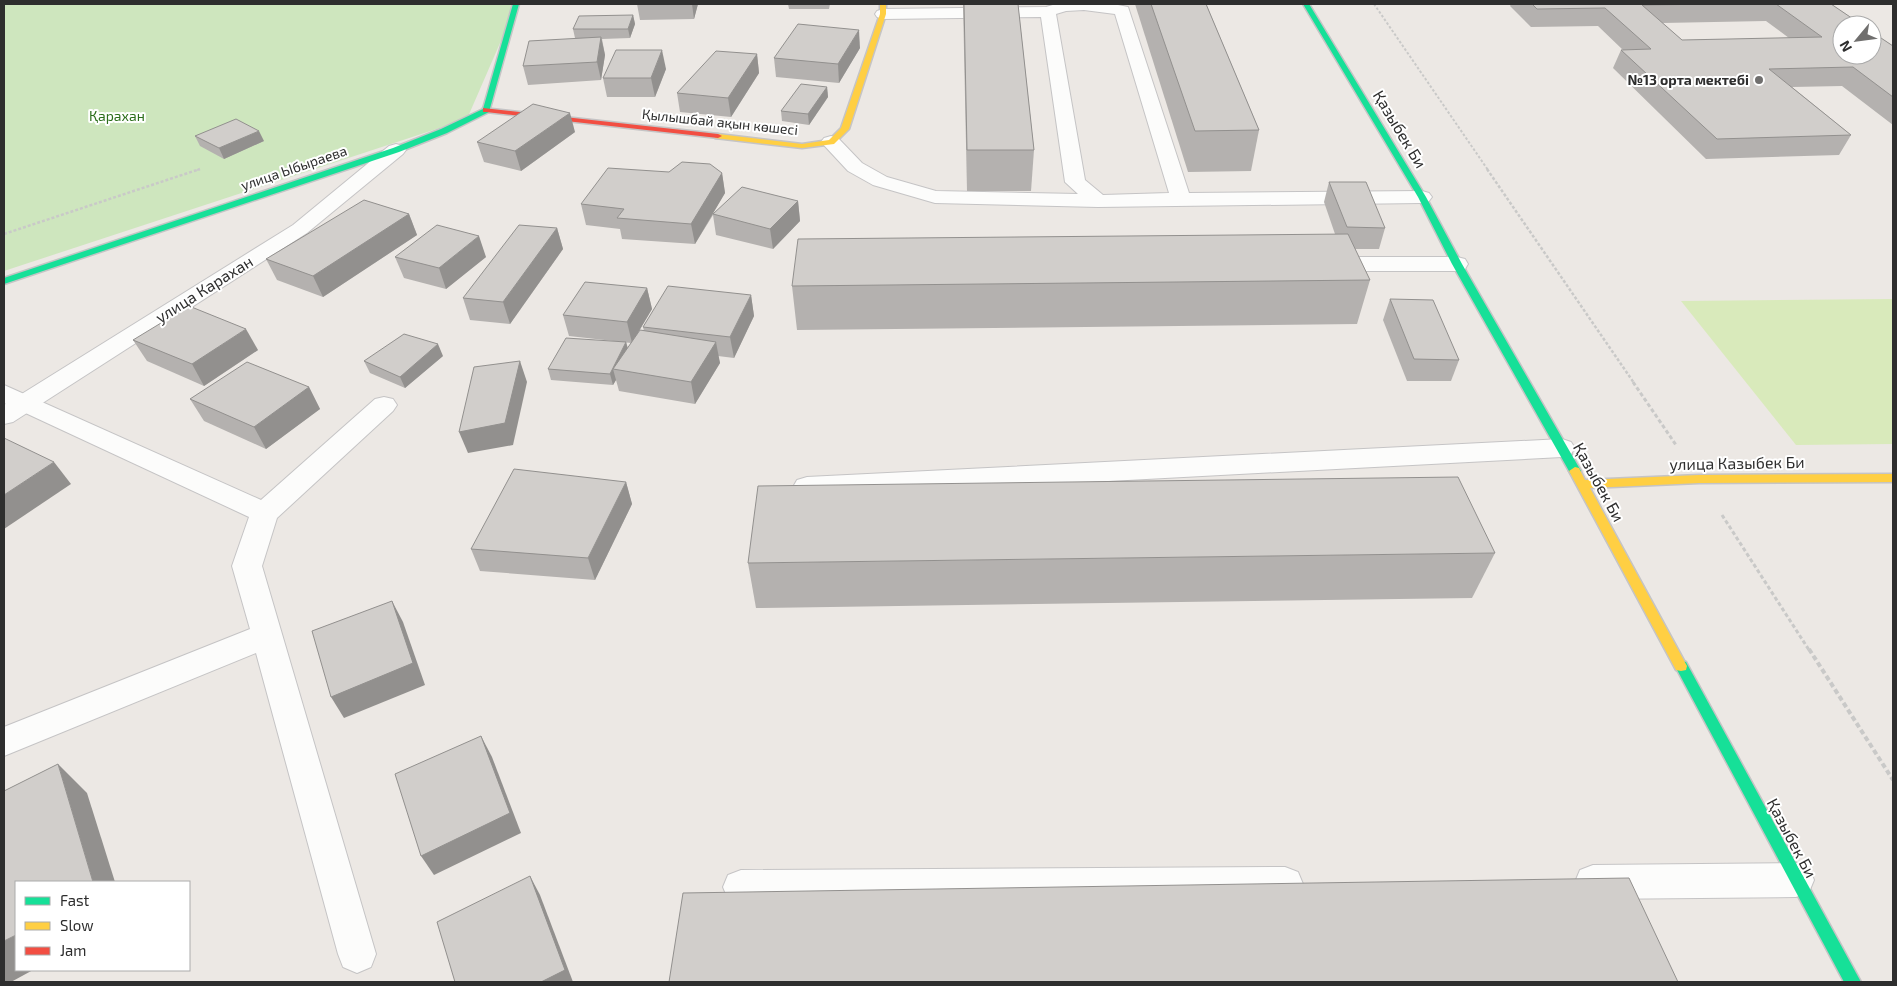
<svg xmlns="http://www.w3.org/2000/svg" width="1897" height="986" font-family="'Exo 2',sans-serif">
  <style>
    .green { fill: #cee6be }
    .pitch { fill: #d9eabb }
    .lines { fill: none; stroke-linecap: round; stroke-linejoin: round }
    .lane-casing { stroke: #c5c4c5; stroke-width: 2 }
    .street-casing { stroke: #c5c4c5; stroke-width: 2 }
    .fast-casing { stroke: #c5c4c5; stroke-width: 3 }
    .slow-casing { stroke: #c5c4c5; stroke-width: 3 }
    .jam-casing { stroke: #c5c4c5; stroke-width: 3 }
    .path-far3 { stroke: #c9c9c8; stroke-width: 2; stroke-dasharray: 2.5 2; stroke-linecap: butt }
    .path-far2 { stroke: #c9c9c8; stroke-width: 2.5; stroke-dasharray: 3 2; stroke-linecap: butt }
    .path-far1 { stroke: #c9c9c8; stroke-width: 3; stroke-dasharray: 4 2.5; stroke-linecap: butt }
    .path { stroke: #c9c9c8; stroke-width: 4; stroke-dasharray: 5 3; stroke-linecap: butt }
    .lane { fill: #fcfcfb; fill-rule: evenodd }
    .street { fill: #fcfcfb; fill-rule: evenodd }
    .fast { fill: #16e098; fill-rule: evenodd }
    .slow { fill: #ffcf43; fill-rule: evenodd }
    .jam { fill: #f24e42; fill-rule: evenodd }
    .wall { fill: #b4b1af; fill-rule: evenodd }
    .shaded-wall { fill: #92908e }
    .building { fill: #d1cecb; stroke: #92908e }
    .poi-dot { fill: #706f6e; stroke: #fff; stroke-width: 2 }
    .labels { text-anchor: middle; stroke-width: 4; stroke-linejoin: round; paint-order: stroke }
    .far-poi-label { font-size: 14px; font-weight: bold; fill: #2e2e2e; stroke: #fff; text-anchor: end }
    .far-park-label { font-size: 14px; fill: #2c6e1b; stroke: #fff }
    .far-street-label { font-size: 14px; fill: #2e2e2e; stroke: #fff }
    .street-label { font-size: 16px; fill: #2e2e2e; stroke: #fff }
  </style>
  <rect width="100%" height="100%" fill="#ece8e4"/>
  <path class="green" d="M4,4H517L467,119L4,271Z"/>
  <path class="pitch" d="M1893,299V444L1796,445L1681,301Z"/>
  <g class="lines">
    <g class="lane-casing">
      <g id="lane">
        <path d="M1056,4H1113L1128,7L1189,193L1422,191L1429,193L1432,197L1429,201L1422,203L1098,207L935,203L873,185L848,171L821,142L824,138L831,136L838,138L862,163L887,177L936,191L1078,194L1065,182L1041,17L883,19L877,17L875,14L877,11L883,9L1046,7ZM1084,10L1115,14L1169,193L1103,195L1085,180L1056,14L1066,11Z"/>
        <path d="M1326,257H1457L1465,259L1468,264L1465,269L1457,271H1326L1318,269L1315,264L1318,259Z"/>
        <path d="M4,385L261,500L375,399L384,397L393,399L397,405L393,411L277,518L262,566L376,954L371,967L357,973L343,967L338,954L256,653L4,756V727L250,629L232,566L249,517L4,403Z"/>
        <path d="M1562,439L1571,442L1575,448L1571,454L1562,457L807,497L797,494L793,487L797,480L807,477Z"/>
        <path d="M1796,863L1809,868L1814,880L1809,892L1796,897L1593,899L1580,894L1575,882L1580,870L1593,865Z"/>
        <path d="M1285,867L1298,872L1303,884L1298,896L1285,901L741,904L728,899L723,887L728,875L741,870Z"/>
      </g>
    </g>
    <g class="street-casing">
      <path id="street" d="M396,144L403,146L406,150L403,154L307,233L13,422L4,424V405L293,225L389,146Z"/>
    </g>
    <g class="fast-casing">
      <g id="fast">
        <path d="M513,4H519L489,112L447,133L399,152L4,284V278L393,148L441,129L483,109Z"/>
        <path d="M1303,4H1309L1426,197L1462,264L1581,471L1579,474H1571L1569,471L1452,264L1418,197Z"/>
        <path d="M1681,661L1686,662L1861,982H1844L1675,666L1676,662Z"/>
      </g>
    </g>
    <g class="slow-casing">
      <g id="slow">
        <path d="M880,4H886V14L849,129L834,144L802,148L715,138V134H718L802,144L829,140L841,128L880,14Z"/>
        <path d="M1575,467L1579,468L1585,480L1699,475L1893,474V482L1699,483L1590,488L1687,666L1686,670L1681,671L1676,670L1569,471Z"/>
      </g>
    </g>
    <g class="jam-casing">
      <path id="jam" d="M483,108L718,134L722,136L718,138L486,112H483Z"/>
    </g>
    <g class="path-far3">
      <path d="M1374,4L1488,170"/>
      <path d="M197,170L200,169"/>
    </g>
    <g class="path-far2">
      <path d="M1487,169L1634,383"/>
      <path d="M4,234L200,169"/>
    </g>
    <g class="path-far1">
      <path d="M1633,382L1676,445"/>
      <path d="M1722,515L1809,650"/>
    </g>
    <path class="path" d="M1809,649L1893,780"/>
    <use href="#lane" class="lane"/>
    <use href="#street" class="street"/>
    <use href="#fast" class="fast"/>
    <use href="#slow" class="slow"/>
    <use href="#jam" class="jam"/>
  </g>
  <g class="wall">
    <path d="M637,4H698L694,19L640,20Z"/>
    <path d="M788,4H830L829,9H789Z"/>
    <path d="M963,4H1018L1034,150L1031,191H967Z"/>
    <path d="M1135,4H1206L1259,130L1251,171L1188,172Z"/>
    <path d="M1511,4H1831L1893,46V125L1842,86L1792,87L1851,135L1839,155L1706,159L1613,68L1621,50H1623L1598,26L1531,27L1510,6ZM1766,21L1789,38L1682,40L1662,23Z"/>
    <path d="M633,15L635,24L630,38L602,39L605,55L601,80L528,85L523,66L575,38L573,29Z"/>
    <path d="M860,48L839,83L776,77L774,58Z"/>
    <path d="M757,54L759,73L731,117L680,112L677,93Z"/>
    <path d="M666,69L655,97H607L603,78Z"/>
    <path d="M827,87L828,97L809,125L782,121L781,111Z"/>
    <path d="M575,132L521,171L484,162L477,142Z"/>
    <path d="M195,136L264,141L224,159L200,146Z"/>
    <path d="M669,172L722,173L725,193L713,213L798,201L800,221L773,249L716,235L713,215L695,244L622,239L620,229L586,225L581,204Z"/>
    <path d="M1329,182L1385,228L1379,249H1355L1370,280L1357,324L797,330L792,286L1335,234L1324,202Z"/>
    <path d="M409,214L417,235L323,297L277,280L266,259Z"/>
    <path d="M557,228L563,249L510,324L470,320L463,298Z"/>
    <path d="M395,257H486L446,289L404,278Z"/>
    <path d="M647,288L652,309L637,334L644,331L643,327L751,295L754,316L734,358L718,356L720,363L695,404L619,391L616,380L613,385L551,380L548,369L626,342L628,348L631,343L569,336L563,315Z"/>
    <path d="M1390,299L1459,360L1451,381H1407L1383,320Z"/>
    <path d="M133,340L258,350L204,386L147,361Z"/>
    <path d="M443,356L405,388L370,373L364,361Z"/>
    <path d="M309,387L320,409L266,449L204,421L190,399Z"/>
    <path d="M626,482L632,504L595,580L480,571L471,549Z"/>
    <path d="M1495,553L1472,598L756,608L748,563Z"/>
  </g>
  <g class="shaded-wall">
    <path d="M692,4H698L694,19Z"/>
    <path d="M633,15L635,24L630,38L628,29Z"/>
    <path d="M859,30L860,48L839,83L838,64Z"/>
    <path d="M601,37L605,55L601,80L597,62Z"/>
    <path d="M662,50L666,69L655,97L651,78Z"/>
    <path d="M757,54L759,73L731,117L728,98Z"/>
    <path d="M827,87L828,97L809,125L808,114Z"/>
    <path d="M570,113L575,132L521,171L515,151Z"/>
    <path d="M259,131L264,141L224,159L219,148Z"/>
    <path d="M722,173L725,193L695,244L691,224Z"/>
    <path d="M798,201L800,221L773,249L770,229Z"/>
    <path d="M409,214L417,235L323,297L313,276Z"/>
    <path d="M557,228L563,249L510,324L503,302Z"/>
    <path d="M479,236L486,257L446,289L439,268Z"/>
    <path d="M647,288L652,309L632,343L627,322Z"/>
    <path d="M751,295L754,316L734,358L730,337Z"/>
    <path d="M246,329L258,350L204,386L192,364Z"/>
    <path d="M626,342L629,354L613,369L616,380L613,385L610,374Z"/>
    <path d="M716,342L720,363L695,404L691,382Z"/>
    <path d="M438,344L443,356L405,388L400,377Z"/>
    <path d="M520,361L527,382L513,445L468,453L459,432Z"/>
    <path d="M309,387L320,409L266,449L254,427Z"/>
    <path d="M54,462L71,484L4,529V495Z"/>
    <path d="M626,482L632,504L595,580L588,558Z"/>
    <path d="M392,601L403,622L425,685L344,718L331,697Z"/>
    <path d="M481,736L492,757L521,833L434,875L421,856Z"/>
    <path d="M58,764L87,793L115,882H93Z"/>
    <path d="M530,876L540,895L573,982H541Z"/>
    <path d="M16,935V970H33L11,982H4V941Z"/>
  </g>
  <g class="building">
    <path d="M964,4H1018L1034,150H967Z"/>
    <path d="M1151,4H1206L1259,130L1195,131Z"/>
    <path d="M1532,4H1716L1642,5L1682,40L1822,37L1776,4H1831L1862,25H1842V55H1872V32L1893,46V97L1853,67L1769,69L1851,135L1717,139L1621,50L1651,49L1605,8L1537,9Z"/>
    <path d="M633,15L628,29H573L579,16Z"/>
    <path d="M798,24L859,30L838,64L774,58Z"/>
    <path d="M601,37L597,62L523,66L529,41Z"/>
    <path d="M616,50H662L651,78H603Z"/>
    <path d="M716,51L757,54L728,98L677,93Z"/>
    <path d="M801,84L827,87L808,114L781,111Z"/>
    <path d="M533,104L570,113L515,151L477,142Z"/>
    <path d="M236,119L259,131L219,148L195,136Z"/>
    <path d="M682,162L710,164L722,173L691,224L617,218L624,209L581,204L608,168L669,172Z"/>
    <path d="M1329,182H1366L1385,228L1347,227Z"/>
    <path d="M742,187L798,201L770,229L713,214Z"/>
    <path d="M364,200L409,214L313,276L266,259Z"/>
    <path d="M437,225L479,236L439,268L395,257Z"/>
    <path d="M519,225L557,228L503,302L463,298Z"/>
    <path d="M1348,234L1370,280L792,286L798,239Z"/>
    <path d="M585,282L647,288L627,322L563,315Z"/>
    <path d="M668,286L751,295L730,337L643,327Z"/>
    <path d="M1390,299L1433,300L1459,360L1414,359Z"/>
    <path d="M189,306L246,329L192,364L133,340Z"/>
    <path d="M640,330L716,342L691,382L613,369Z"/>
    <path d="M404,334L438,344L400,377L364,361Z"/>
    <path d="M566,338L626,342L610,374L548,369Z"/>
    <path d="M520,361L505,423L459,432L474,367Z"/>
    <path d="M247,362L309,387L254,427L190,399Z"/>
    <path d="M4,438L54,462L4,495Z"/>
    <path d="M514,469L626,482L588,558L471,549Z"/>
    <path d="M1458,477L1495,553L748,563L758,486Z"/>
    <path d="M392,601L413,663L331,697L312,631Z"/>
    <path d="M481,736L510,813L421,856L395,774Z"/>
    <path d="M58,764L93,882H16V935L4,941V791Z"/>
    <path d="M530,876L565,970L541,982H455L437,922Z"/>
    <path d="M1629,878L1678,982H669L683,893Z"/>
  </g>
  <circle class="poi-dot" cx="1759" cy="80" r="5"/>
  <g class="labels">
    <g class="far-poi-label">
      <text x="1749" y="85">№13 орта мектебі</text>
    </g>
    <g class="far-park-label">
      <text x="117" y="121">Қарахан</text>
    </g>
    <g class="far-street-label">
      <text transform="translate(720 122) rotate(6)" y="5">Қылышбай ақын көшесі</text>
      <text transform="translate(294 168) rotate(-19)" y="5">улица Ыбыраева</text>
    </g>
    <g class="street-label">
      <text transform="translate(1400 129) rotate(59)" y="6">Қазыбек Би</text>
      <text transform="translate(204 289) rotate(-32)" y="6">улица Карахан</text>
      <text transform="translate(1737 463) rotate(-1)" y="6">улица Казыбек Би</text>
      <text transform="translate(1599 482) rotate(61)" y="6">Қазыбек Би</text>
      <text transform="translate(1792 838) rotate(62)" y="6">Қазыбек Би</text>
    </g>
  </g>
  <rect width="1897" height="986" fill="none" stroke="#2e2e2e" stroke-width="10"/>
  <rect x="15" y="881" width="175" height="90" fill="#ffffff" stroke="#ababab"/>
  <rect x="25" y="897" width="25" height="8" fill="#16e098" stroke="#ababab"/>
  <text x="60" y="906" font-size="15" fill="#2e2e2e">Fast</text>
  <rect x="25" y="922" width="25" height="8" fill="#ffcf43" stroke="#ababab"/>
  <text x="60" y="931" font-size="15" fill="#2e2e2e">Slow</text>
  <rect x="25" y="947" width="25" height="8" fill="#f24e42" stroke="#ababab"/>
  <text x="60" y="956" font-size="15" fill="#2e2e2e">Jam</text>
  <g transform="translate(1857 40) rotate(241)"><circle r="24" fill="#ffffff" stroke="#ababab"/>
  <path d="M0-4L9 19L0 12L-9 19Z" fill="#706f6e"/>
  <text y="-8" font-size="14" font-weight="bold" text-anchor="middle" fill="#2e2e2e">N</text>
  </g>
</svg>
